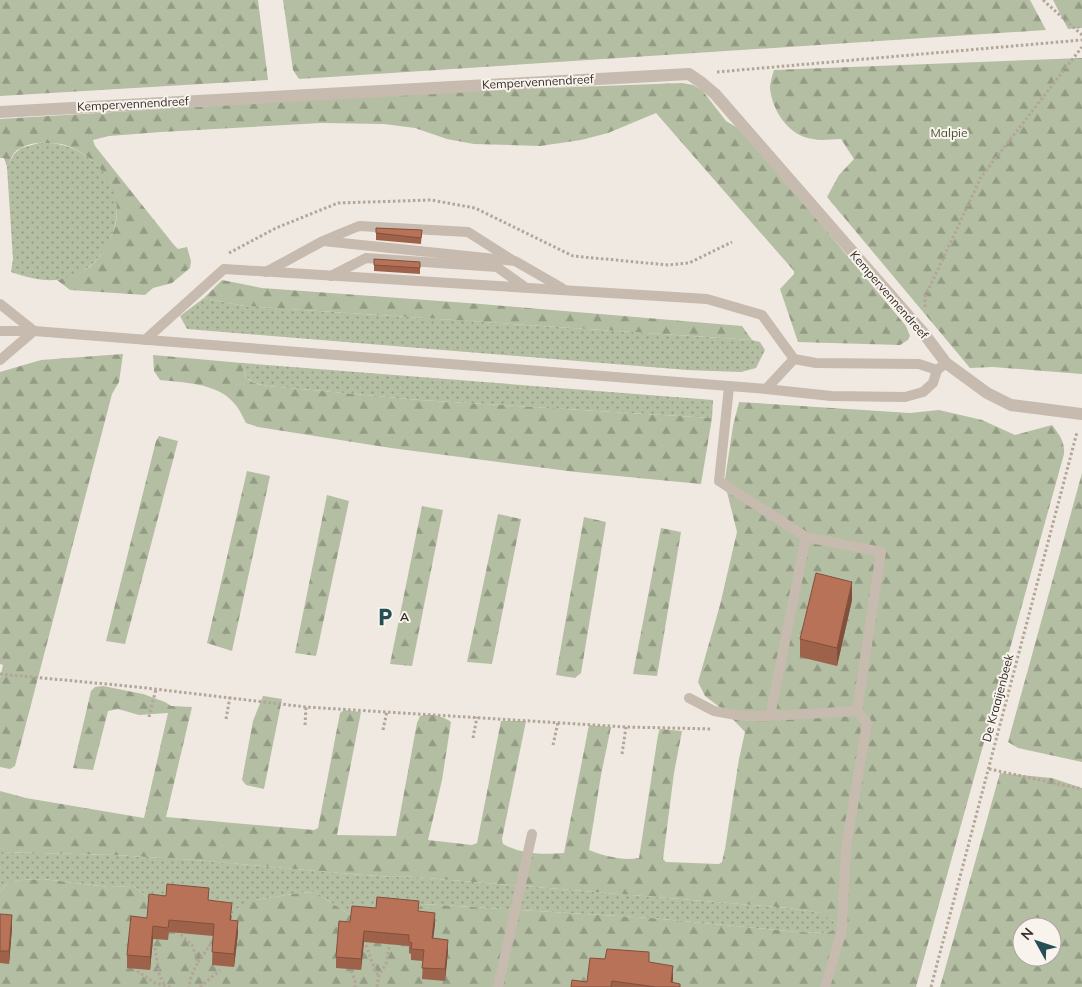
<svg xmlns="http://www.w3.org/2000/svg" width="1082" height="987" font-family="Mulish,sans-serif">
  <style>
    .grass { fill: url(#grass-dots) }
    .forest { fill: url(#forest-firs); fill-rule: evenodd }
    .lines { fill: none; stroke-linecap: round; stroke-linejoin: round }
    .path { stroke: #b3a598; stroke-width: 3; stroke-dasharray: 2.5 2.5; stroke-linecap: butt }
    .service { stroke: #c7baae; stroke-width: 10 }
    .minor { stroke: #c7baae; stroke-width: 12 }
    .wall { fill: #9e624b }
    .shaded-wall { fill: #81503d }
    .building { fill: #b87257; stroke: #81503d }
    .labels { text-anchor: middle; stroke-width: 4; stroke-linejoin: round; paint-order: stroke }
    .street-label { font-size: 12px; fill: #372f2b; stroke: #f8f3ed }
    .park-label { font-size: 12px; fill: #455232; stroke: #f8f3ed }
    .poi-label { font-size: 12px; font-weight: bold; fill: #372f2b; stroke: #f8f3ed; text-anchor: start }
  </style>
  <defs>
    <pattern id="grass-dots" width="8" height="8" patternUnits="userSpaceOnUse" patternTransform="scale(1.25)"><rect width="8" height="8" fill="#b4bea2"/><path d="M2 2h.1M6 6h.1" fill="none" stroke="#939b84" stroke-width="1.8" stroke-linecap="round"/></pattern>
    <pattern id="forest-firs" width="22" height="20" patternUnits="userSpaceOnUse" patternTransform="scale(1.25)"><rect width="22" height="20" fill="#b4bea2"/><path d="M5 1l3.5 6h-7zM16 11l3.5 6h-7z" fill="#939b84"/></pattern>
  </defs>
  <rect width="100%" height="100%" fill="#f0e9e1"/>
  <g class="grass">
    <path d="M39,143C47,143 55,143 62,145C78,148 100,164 108,178C133,217 102,277 56,280C40,281 26,277 11,272L13,259L7,167L14,154L21,148Z"/>
    <path d="M204,298L244,306L752,340L760,342L765,350L756,368L741,372L687,370L187,329L180,316Z"/>
    <path d="M242,363L713,400L712,418L420,400L268,386C251,383 244,380 242,363Z"/>
    <path d="M0,852L114,855L196,860L350,874L394,877L402,876L789,908L821,913L838,924L836,929L827,933L798,932L651,918L423,904L415,911L374,903L371,920L350,915L315,892L299,893L255,900L228,917L151,901L134,886L109,887L43,879L21,880L7,884L0,892Z"/>
  </g>
  <g class="forest">
    <path d="M0,0H258L268,80L0,96Z"/>
    <path d="M283,0H1030L1046,30L299,79L293,70Z"/>
    <path d="M1053,0H1082V28L1068,29Z"/>
    <path d="M1082,58V374L993,367L970,368L827,197L839,175L854,159L841,139C832,139 822,141 813,139C789,136 773,112 770,89C770,83 772,76 774,70Z"/>
    <path d="M682,83L693,85L702,90L726,121L754,138L789,186L906,326L910,336L908,340L900,345L798,342L780,289L794,274V271L656,113L608,133L581,140L540,146L474,144L447,139L415,128L384,124L321,123L161,132L109,136L93,140L95,146L174,245L178,249L187,247L191,261L190,268L172,283L153,288L145,295L70,290L57,280C67,278 77,275 86,269C96,263 102,254 108,243C131,203 107,160 65,145C60,143 53,144 46,143C37,142 21,145 14,153C11,157 10,163 7,167L4,158H0V119L439,92Z"/>
    <path d="M222,280L262,288L481,304L742,326L752,340L244,306L204,298Z"/>
    <path d="M123,354L119,382L112,394L15,766L10,769L0,767V678L3,665L0,664V372L41,360Z"/>
    <path d="M153,355L242,363C244,380 251,384 268,386L420,400L712,418L701,484L576,472L391,448L258,427L246,423C242,415 238,406 231,400C217,384 181,382 160,380L154,371Z"/>
    <path d="M739,402L910,413L939,410L982,420L1015,435L1052,425C1059,434 1065,442 1064,454L916,987H0V892L7,884L21,880L43,879L109,887L134,886L151,901L228,917L244,903L255,900L299,893L315,892L350,915L371,919L374,902L415,911L423,904L651,918L798,932L827,933L835,929L838,924L820,913L789,908L402,876L394,877L350,874L196,860L114,855L0,852V791L26,798L144,818L168,713L139,715L118,709L108,711L93,770L73,768L91,691L95,687L103,686L143,694L165,702L171,706L192,707L166,817L314,830L318,828L340,713L344,710L361,712L337,835L396,836L417,723L420,716C430,713 443,716 451,722L442,780L428,840L472,845L477,843L501,721H526L502,839L503,844C520,854 545,855 564,853L589,725L611,727L601,775L589,850C604,856 623,861 639,858L658,735L660,729L682,731L674,773L663,859L666,862L719,864L722,862L725,849L739,759L745,732L726,712L705,696L698,682L720,605L737,532L726,488L724,486L733,426Z"/>
    <path d="M159,436L178,441L125,644L106,641L156,441Z"/>
    <path d="M247,471L270,476L232,651L207,643Z"/>
    <path d="M1082,473V762L1018,748L1008,742Z"/>
    <path d="M327,495L349,501L316,656L295,653Z"/>
    <path d="M422,506L443,510L412,666L390,664Z"/>
    <path d="M498,514L521,519L492,664L467,662Z"/>
    <path d="M584,517L606,522L581,673L575,678L556,675Z"/>
    <path d="M661,528L681,532L657,676L633,674Z"/>
    <path d="M263,696L282,699L264,789L246,785L242,780L253,721Z"/>
    <path d="M1000,773L1052,778L1082,788V987H940ZM1022,927H1052V957H1022Z"/>
  </g>
  <g class="lines">
    <g class="path">
      <path d="M1043,0L1082,35"/>
      <path d="M717,72L1082,40"/>
      <path d="M229,253L276,228L338,203L431,200L475,208L573,256L668,265L689,263L732,242"/>
      <path d="M925,307V297L981,177L1082,47"/>
      <path d="M0,674L138,687L306,707L626,727L712,729"/>
      <path d="M149,717L156,689"/>
      <path d="M226,719L230,697"/>
      <path d="M305,725L306,707"/>
      <path d="M383,730L387,711"/>
      <path d="M473,738L477,717"/>
      <path d="M553,745L558,722"/>
      <path d="M622,754L626,727"/>
      <path d="M989,769L1082,789"/>
      <path d="M177,931L192,945L198,962L191,976L189,987"/>
      <path d="M366,945L376,973L379,975"/>
      <path d="M155,948L159,974L164,984"/>
      <path d="M198,962L213,941"/>
      <path d="M137,971L155,983L171,987"/>
      <path d="M351,971L355,980V987"/>
      <path d="M200,987L220,970"/>
      <path d="M377,987L379,975L386,964L390,941"/>
      <path d="M931,987L1077,432"/>
    </g>
    <g class="service">
      <path d="M325,240L359,226L468,232L512,260"/>
      <path d="M266,272L323,241L515,261L562,288"/>
      <path d="M331,276L366,258L497,267L525,287"/>
      <path d="M0,304L34,331L766,389L831,396L905,397L923,392L933,383L937,370L946,363"/>
      <path d="M0,331H34"/>
      <path d="M145,340L224,269L707,299L762,315L794,359L816,363L919,364L937,370"/>
      <path d="M0,360L34,331"/>
      <path d="M729,387L719,481L806,537L881,552L857,711L867,723L846,847L842,930L825,987"/>
      <path d="M766,389L794,359"/>
      <path d="M806,537L770,716L857,711"/>
      <path d="M689,698L714,711L742,716H770"/>
      <path d="M498,987L532,834"/>
    </g>
    <path class="minor" d="M0,112L689,74L702,83L715,94L925,335L946,363L987,393L1011,405L1082,414"/>
  </g>
  <g class="wall">
    <path d="M376,228L422,230L421,244L376,240Z"/>
    <path d="M374,259L420,262V274L374,271Z"/>
    <path d="M852,600L837,666L800,657V639Z"/>
    <path d="M209,901L232,916L231,920L238,933L234,967L212,965L213,936L169,932L168,940L153,939L150,970L127,968V955L147,918Z"/>
    <path d="M376,908L419,911L435,924L433,938L448,951L445,981L422,979L423,961L411,960V954L409,953V946L364,942L361,970L336,968V957L350,922Z"/>
    <path d="M0,914L12,928L9,964L0,963Z"/>
    <path d="M649,963L673,979L672,983L680,987H571Z"/>
  </g>
  <g class="shaded-wall">
    <path d="M852,582V600L837,666V648Z"/>
    <path d="M435,913V924L432,949V938Z"/>
    <path d="M12,915V928L9,964V951Z"/>
    <path d="M238,921V933L234,967V954Z"/>
    <path d="M153,926V939L150,970V957Z"/>
    <path d="M364,931V942L361,970V959Z"/>
    <path d="M448,940V951L445,981V969Z"/>
    <path d="M673,966V979L672,987L671,982Z"/>
  </g>
  <g class="building">
    <path d="M376,228L422,230L421,238L376,233Z"/>
    <path d="M374,259L420,262V268L374,265Z"/>
    <path d="M816,573L852,582L837,648L800,639Z"/>
    <path d="M167,884L209,888L208,900L232,903L230,920L238,921L234,954L212,952L214,924L169,920L168,928L153,926L150,957L127,955L131,916L147,918L149,894L166,896Z"/>
    <path d="M377,897L419,901L418,911L435,913L432,938L448,940L445,969L422,968L424,950L411,949L412,943L409,942V935L364,931L361,959L336,957L339,921L350,922L352,906L376,908Z"/>
    <path d="M0,914L12,915L9,951H0Z"/>
    <path d="M607,949L649,952V962L673,966L671,982L680,984V987H656L612,981L611,987H571L572,980L587,982L590,958L605,959Z"/>
  </g>
  <defs>
    <g id="parking-bare" transform="scale(1.5)"><path d="M-3.5-5.5H1a3.5 3.5 0 0 1 0 7H-1V5.5H-3.5ZM-1-3.4V-.6H.8a1.4 1.4 0 0 0 0-2.8Z" fill="#254f54" stroke="#f8f3ed" stroke-width="2.5" paint-order="stroke"/></g>
  </defs>
  <g fill-rule="evenodd">
    <use href="#parking-bare" x="385" y="617"/>
  </g>
  <g class="labels">
    <g class="street-label">
      <text transform="translate(538 82) rotate(-3)" y="4">Kempervennendreef</text>
      <text transform="translate(133 104) rotate(-3)" y="4">Kempervennendreef</text>
      <text transform="translate(889 295) rotate(49)" y="4">Kempervennendreef</text>
      <text transform="translate(998 698) rotate(-75)" y="4">De Kraaijenbeek</text>
    </g>
    <g class="park-label">
      <text x="949" y="137">Malpie</text>
    </g>
    <g class="poi-label">
      <text x="400" y="621">A</text>
    </g>
  </g>
  <g transform="translate(1037 942) rotate(310)"><circle r="24" fill="#f8f3ed" stroke="#aba59f"/>
  <path d="M0-4L9 19L0 12L-9 19Z" fill="#254f54"/>
  <text y="-8" font-size="14" font-weight="bold" text-anchor="middle" fill="#372f2b">N</text>
  </g>
</svg>
